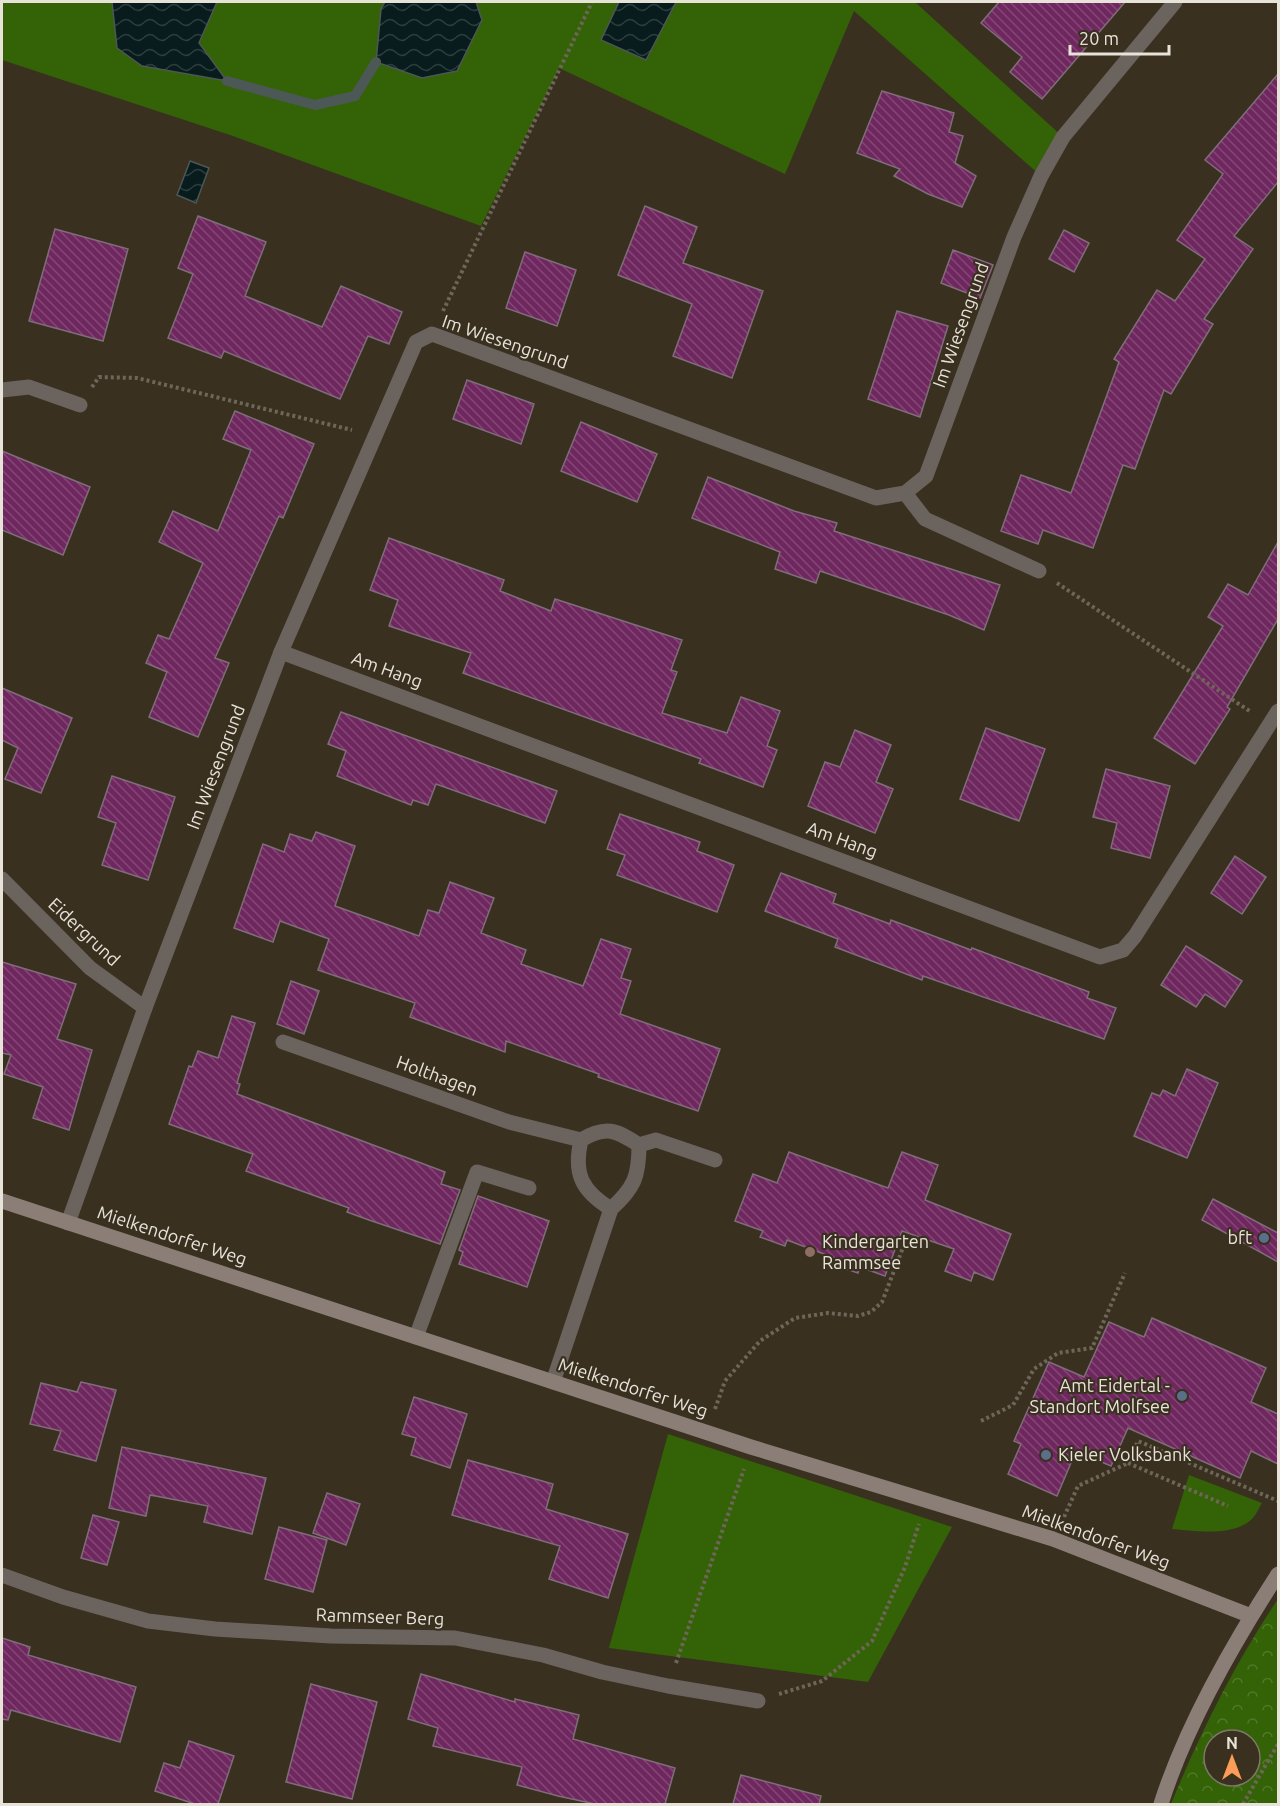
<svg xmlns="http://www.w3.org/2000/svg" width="1280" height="1806" font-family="Ubuntu,sans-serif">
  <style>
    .grass { fill: #346206 }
    .forest { fill: url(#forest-crowns); fill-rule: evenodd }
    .water { fill: url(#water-waves); stroke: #4c5855; stroke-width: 1.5 }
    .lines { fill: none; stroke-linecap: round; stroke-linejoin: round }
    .stream { stroke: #4c5855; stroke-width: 10 }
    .building { fill: url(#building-back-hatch); stroke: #7f6d7a; stroke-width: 1.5 }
    .path { stroke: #6e6658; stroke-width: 4; stroke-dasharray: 3 3; stroke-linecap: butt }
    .lane { stroke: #6b635e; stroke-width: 15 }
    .street { stroke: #6b635e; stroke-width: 15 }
    .secondary { stroke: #8b7e76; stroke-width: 15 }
    .service-dot { fill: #5c6f8a; stroke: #393020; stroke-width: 2 }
    .education-dot { fill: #8d6e63; stroke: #393020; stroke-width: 2 }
    .labels { text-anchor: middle; stroke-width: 4.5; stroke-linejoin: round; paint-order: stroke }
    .street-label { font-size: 18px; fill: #e8e3d9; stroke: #393020 }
    .poi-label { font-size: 18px; fill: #e8e3d9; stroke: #393020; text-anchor: end }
  </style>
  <defs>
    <pattern id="forest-crowns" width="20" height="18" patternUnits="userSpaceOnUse" patternTransform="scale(1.5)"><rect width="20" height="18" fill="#346206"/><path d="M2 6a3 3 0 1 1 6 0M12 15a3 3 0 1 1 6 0" fill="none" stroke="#51782a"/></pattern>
    <pattern id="water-waves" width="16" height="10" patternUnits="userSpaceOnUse" patternTransform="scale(1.5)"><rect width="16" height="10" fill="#091c1d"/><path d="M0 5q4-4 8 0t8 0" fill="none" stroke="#2d3d3d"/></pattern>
    <pattern id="building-back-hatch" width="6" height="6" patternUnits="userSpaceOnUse" patternTransform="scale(1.5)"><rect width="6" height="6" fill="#6f275f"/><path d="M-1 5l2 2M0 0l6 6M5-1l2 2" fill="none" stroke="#844675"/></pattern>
  </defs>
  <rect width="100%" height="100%" fill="#393020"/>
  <g class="grass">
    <path d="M2,2H112L117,48L226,81L199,43L217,2H385L381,9L482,21L476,2H619L601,40L646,60L676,2H915L1063,137L1041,176L854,11L785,174L559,68L481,226L230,135L2,60Z"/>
    <path d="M668,1434L952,1527L868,1682L609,1648Z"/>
    <path d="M1189,1475L1262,1503C1259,1508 1256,1515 1252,1519C1233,1537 1195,1531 1172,1529Z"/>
  </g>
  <path class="forest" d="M1278,1599V1804H1171C1200,1733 1235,1663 1278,1599ZM1214,1740H1250V1776H1214Z"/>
  <g class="water">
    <path d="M112,2H217L199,43L227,81L142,66L117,48Z"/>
    <path d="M385,2H476L482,20L457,71L422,78L376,62L381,9Z"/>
    <path d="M619,2H676L646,60L601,40Z"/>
    <path d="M190,161L209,168L196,203L177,195Z"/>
  </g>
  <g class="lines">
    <path class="stream" d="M227,81L315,105L355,96L376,62"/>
  </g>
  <g class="building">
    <path d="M999,2H1125L1042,99L1010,72L1022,57L981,23Z"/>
    <path d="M1278,74V182L1234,236L1253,249L1204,319L1213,324L1171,394L1164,390L1135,469L1123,465L1093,548L1043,530L1038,544L1001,531L1021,475L1071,493L1119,362L1114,359L1157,290L1175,301L1205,259L1177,240L1223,174L1205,160Z"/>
    <path d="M882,91L954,113L949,132L963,136L955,163L976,176L962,207L928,194L894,176L900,169L857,153Z"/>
    <path d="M645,206L697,227L683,263L763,291L732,378L673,356L692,304L618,275Z"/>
    <path d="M198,216L266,242L245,296L322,327L341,286L402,312L389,344L368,336L340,399L224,351L221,358L168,338L193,274L178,268Z"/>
    <path d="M55,229L128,249L103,341L29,321Z"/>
    <path d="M1064,230L1089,243L1074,272L1049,259Z"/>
    <path d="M953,250L993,265L980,298L941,283Z"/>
    <path d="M525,252L576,270L557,326L506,308Z"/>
    <path d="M897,311L948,326L920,417L868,399Z"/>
    <path d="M467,380L534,404L521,444L453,419Z"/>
    <path d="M235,411L314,444L283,518L279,516L215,658L229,663L198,737L149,717L167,672L146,663L158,635L169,639L203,563L159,542L173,511L218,531L251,450L223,439Z"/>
    <path d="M581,422L657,454L637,502L561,471Z"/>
    <path d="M2,451L90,487L63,555L2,530Z"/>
    <path d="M708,477L794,511L837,523L834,531L1000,585L984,630L949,615L820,571L816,583L775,569L780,552L692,518Z"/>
    <path d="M389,538L504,580L500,591L551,611L555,599L682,640L671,670L677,672L662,713L727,733L741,697L780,711L767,746L777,750L763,787L699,763L701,759L463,673L471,653L389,626L398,600L370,590Z"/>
    <path d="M1278,542V619L1227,707L1230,709L1195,764L1154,738L1223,626L1208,617L1228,584L1248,595Z"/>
    <path d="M2,688L72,718L41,793L5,779L18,748L2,740Z"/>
    <path d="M341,712L557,791L545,823L436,784L428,805L413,800L411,805L337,776L346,751L328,744Z"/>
    <path d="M986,728L1045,749L1019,821L960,799Z"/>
    <path d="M855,730L891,745L876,782L893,789L875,833L808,806L825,762L840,767Z"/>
    <path d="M1106,769L1170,786L1150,858L1111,848L1117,823L1093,817Z"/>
    <path d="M112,776L175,797L148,880L102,865L116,823L98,817Z"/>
    <path d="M620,814L700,842L697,851L734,865L717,912L617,875L625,855L607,849Z"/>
    <path d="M316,832L355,846L335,906L419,936L428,910L439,913L450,882L494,898L481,933L526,950L521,964L583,986L601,939L631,949L621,978L631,981L620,1014L720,1049L698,1111L598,1077L599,1074L506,1041L505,1052L410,1017L415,1003L318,970L329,939L280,921L273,942L234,928L263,844L284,852L290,834L312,841Z"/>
    <path d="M1235,856L1266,877L1242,914L1211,893Z"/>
    <path d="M781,873L836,894L833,903L890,924L891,920L971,950L972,948L1089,992L1087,998L1116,1008L1104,1039L923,976L922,980L835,947L838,939L765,911Z"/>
    <path d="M1186,946L1242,981L1225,1007L1205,994L1196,1007L1161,985Z"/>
    <path d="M2,962L76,984L57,1039L92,1050L69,1130L33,1118L43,1087L4,1074L11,1055L2,1053Z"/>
    <path d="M291,981L319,991L304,1034L277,1024Z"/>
    <path d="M232,1016L255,1023L237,1083L240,1084L237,1094L445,1172L441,1184L460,1190L440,1244L369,1220L347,1212L349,1208L246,1171L253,1154L169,1124L189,1066L192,1067L198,1051L218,1058Z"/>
    <path d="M1187,1069L1218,1083L1187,1158L1134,1136L1152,1093L1160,1096L1163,1090L1175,1096Z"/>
    <path d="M789,1152L888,1188L902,1152L938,1165L925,1200L1011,1234L993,1280L974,1272L971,1281L945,1271L954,1249L902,1231L885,1276L860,1267L858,1273L834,1265L837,1259L787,1240L785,1246L760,1237L763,1231L735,1221L753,1174L777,1183Z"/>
    <path d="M478,1196L549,1221L527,1287L459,1264L463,1252L459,1250Z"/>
    <path d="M1213,1199L1278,1233V1262L1202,1220Z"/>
    <path d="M1152,1318L1266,1368L1251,1402L1278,1414V1464L1251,1451L1240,1478L1128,1428L1111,1466L1076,1451L1057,1496L1008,1474L1021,1444L1014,1441L1049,1362L1084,1377L1109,1322L1144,1337Z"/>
    <path d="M81,1382L116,1390L96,1461L54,1450L61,1431L30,1424L41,1383L77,1392Z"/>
    <path d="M414,1397L467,1414L450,1468L411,1455L416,1438L402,1434Z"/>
    <path d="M122,1447L266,1478L252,1534L204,1522L208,1506L150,1495L146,1516L109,1508Z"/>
    <path d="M468,1460L553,1484L546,1509L628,1534L608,1598L549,1579L560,1546L452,1515Z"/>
    <path d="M327,1493L360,1504L346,1545L313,1533Z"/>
    <path d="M93,1515L119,1522L107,1565L81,1558Z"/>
    <path d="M279,1527L327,1540L313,1592L265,1579Z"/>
    <path d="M2,1638L30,1647L28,1655L136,1687L120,1742L11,1710L8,1720L2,1719Z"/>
    <path d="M421,1674L515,1702V1699L579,1715L573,1739L675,1768L665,1804H595L558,1796L517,1785L522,1767L433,1746L438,1728L408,1719Z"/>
    <path d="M311,1684L377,1702L352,1799L286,1782Z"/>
    <path d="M189,1741L234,1756L218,1804H195L155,1791L164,1763L180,1768Z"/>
    <path d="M741,1775L821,1796L819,1804H733Z"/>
  </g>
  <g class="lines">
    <g class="path">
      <path d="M443,311L592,2"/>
      <path d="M92,387L99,377L137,378L352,430"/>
      <path d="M1057,583L1251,712"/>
      <path d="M715,1409L725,1381L760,1341L795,1318L828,1313L858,1316L871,1312L882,1302L904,1245"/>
      <path d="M981,1421L1013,1405L1034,1369L1058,1353L1092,1348L1125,1273"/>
      <path d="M1128,1463L1228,1506"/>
      <path d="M1064,1517L1078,1486L1128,1463L1138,1441L1278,1501"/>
      <path d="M676,1663L744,1469"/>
      <path d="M779,1694L822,1681L872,1641L905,1567L919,1524"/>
      <path d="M1243,1804L1278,1744"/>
    </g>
    <g class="lane">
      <path d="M905,493L925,519L1039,571"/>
      <path d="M283,1042L509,1122L581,1140"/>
      <path d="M639,1145L656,1140L715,1160"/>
      <path d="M416,1337L477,1172L529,1188"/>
    </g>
    <g class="street">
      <path d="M2,390L29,387L80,405"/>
      <path d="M281,652L1100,957L1123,950L1135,936L1278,711"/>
      <path d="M2,879L90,968L145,1008"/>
      <path d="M68,1223L145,1008L281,652L416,342L432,334L876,498L905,493L926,476L1014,237L1041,176L1063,137L1175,2"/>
      <path d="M553,1382L611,1209C634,1188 639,1177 639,1145C616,1130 606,1125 581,1140C573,1174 582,1191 611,1209"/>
      <path d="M2,1575L63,1597L148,1621L215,1629L331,1636L455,1638L543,1655L602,1672L668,1686L758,1701"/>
    </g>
    <g class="secondary">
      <path d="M2,1201L751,1447L1053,1539L1251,1616"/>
      <path d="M1161,1804C1185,1728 1234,1642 1278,1574"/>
    </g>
  </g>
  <g class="service-dot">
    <circle cx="1264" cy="1238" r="6"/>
    <circle cx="1182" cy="1396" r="6"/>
    <circle cx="1046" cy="1455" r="6"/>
  </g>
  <circle class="education-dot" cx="810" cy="1252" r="6"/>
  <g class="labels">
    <g class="street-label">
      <text transform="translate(961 325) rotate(-70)" y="6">Im Wiesengrund</text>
      <text transform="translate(505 342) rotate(19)" y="6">Im Wiesengrund</text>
      <text transform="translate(387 670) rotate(20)" y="6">Am Hang</text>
      <text transform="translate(216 767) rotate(-69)" y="6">Im Wiesengrund</text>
      <text transform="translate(842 840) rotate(20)" y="6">Am Hang</text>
      <text transform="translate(84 932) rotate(43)" y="6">Eidergrund</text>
      <text transform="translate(437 1076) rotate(20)" y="6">Holthagen</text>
      <text transform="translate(172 1236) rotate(18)" y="6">Mielkendorfer Weg</text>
      <text transform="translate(633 1388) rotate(18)" y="6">Mielkendorfer Weg</text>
      <text transform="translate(1096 1537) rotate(20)" y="6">Mielkendorfer Weg</text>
      <text transform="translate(380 1617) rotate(2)" y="6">Rammseer Berg</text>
    </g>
    <g class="poi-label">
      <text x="1252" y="1244">bft</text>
      <text x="822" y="1248" text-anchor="start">Kindergarten<tspan x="822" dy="21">Rammsee</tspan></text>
      <text x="1170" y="1392">Amt Eidertal -<tspan x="1170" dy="21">Standort Molfsee</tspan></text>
      <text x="1058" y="1461" text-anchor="start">Kieler Volksbank</text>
    </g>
  </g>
  <rect width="1280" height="1806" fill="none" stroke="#e8e3d9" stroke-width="6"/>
  <g transform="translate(1232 1758)"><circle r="28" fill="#393020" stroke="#7f786a" stroke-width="1.5"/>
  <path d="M0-4.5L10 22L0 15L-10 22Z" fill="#fd9c56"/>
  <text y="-9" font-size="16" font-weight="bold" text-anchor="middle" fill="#e8e3d9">N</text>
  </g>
  <path d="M1070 45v9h99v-9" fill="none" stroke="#e8e3d9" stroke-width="3"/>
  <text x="1079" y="45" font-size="18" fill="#e8e3d9" stroke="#393020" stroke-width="4.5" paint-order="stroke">20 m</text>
</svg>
